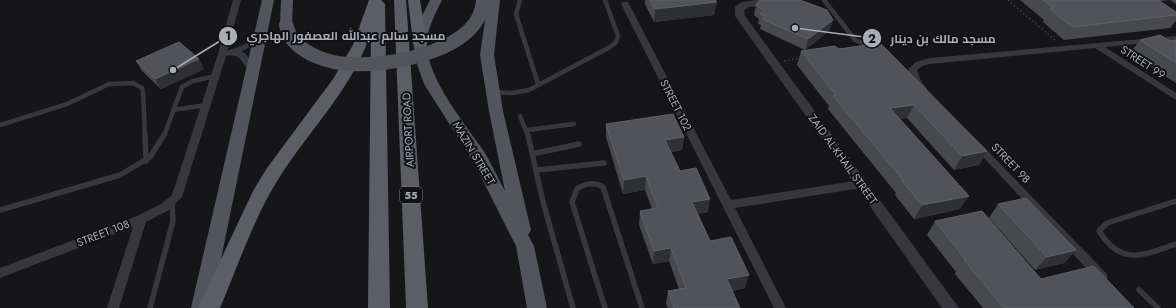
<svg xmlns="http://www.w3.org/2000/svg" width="1176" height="308" font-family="Jost,Cairo,sans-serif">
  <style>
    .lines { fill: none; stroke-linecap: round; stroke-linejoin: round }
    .path { stroke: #3d3f44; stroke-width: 1.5; stroke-dasharray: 1.5 2.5; stroke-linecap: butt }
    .service-far1 { stroke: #37383d; stroke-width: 4.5 }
    .service { stroke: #37383d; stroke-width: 5.5 }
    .minor { fill: #37383d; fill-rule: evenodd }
    .tertiary { fill: #37383d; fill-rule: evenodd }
    .primary { fill: #53555c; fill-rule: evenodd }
    .trunk { fill: #5b5e65; fill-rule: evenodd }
    .primary-bridge { stroke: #53555c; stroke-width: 14 }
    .wall { fill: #47494d }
    .shaded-wall { fill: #2f3033 }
    .building { fill: #525359; stroke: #5f6168 }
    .labels { text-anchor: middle; stroke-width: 4; stroke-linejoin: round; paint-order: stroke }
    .shield { fill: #111113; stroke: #7b7e86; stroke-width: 1 }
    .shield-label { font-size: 10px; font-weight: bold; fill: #a8adb8 }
    .street-label { font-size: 11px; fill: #a8adb8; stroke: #111113 }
    .leader { fill: none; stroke: #a8adb8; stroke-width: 1.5 }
    .callout-dot { fill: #a8adb8; stroke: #111113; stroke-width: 1.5 }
    .mark-label { font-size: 12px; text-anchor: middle; font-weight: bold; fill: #111 }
    .callout-label { font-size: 12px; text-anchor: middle; font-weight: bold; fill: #a8adb8; stroke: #111113; stroke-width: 4; stroke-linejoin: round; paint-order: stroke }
  </style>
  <rect width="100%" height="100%" fill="#161618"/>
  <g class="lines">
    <g class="path">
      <path d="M1008,0L1056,41"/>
      <path d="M784,61L801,58"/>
    </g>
    <g class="service-far1">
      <path d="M520,0L516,14L538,84"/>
      <path d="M824,0L855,40L872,47"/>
      <path d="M495,92L512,93L529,90L610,47L616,42L618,36L605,0"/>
      <path d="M173,110L206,105"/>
      <path d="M520,116L528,136"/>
      <path d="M0,125L67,104L109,84L133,83L142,88L143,92L145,136"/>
      <path d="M527,130L574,124"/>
      <path d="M164,136L182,87L193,81L215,76"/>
    </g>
    <g class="service">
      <path d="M145,135L146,161"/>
      <path d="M528,135L543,202L573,308"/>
      <path d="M532,154L579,144"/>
      <path d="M537,170L604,163"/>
      <path d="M1176,201L1107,223L1099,231C1121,266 1142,256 1176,244"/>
      <path d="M0,210L120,175L150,157L164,135"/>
      <path d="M1139,290L1158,308"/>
      <path d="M150,308L173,221L172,202"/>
      <path d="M605,308L572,202L577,189C585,183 595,182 603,187L642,308"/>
    </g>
    <g class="minor">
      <path d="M233,0H241L227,51L245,44L257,31H263L264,33L255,44L241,52L245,53L256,68L252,71C240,67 245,53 226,56L182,197L169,210L146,222L119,308H107L133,227L0,278V268L137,216L161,204L172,195L218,54Z"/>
      <path d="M622,2H628L629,4L731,200L861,180L865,181L866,184L865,187L861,188L735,208L786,308H774L621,4Z"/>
      <path d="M1176,36V40L1105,47L1176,93V100L1095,48L930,64L922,66L917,70L921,81L927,89L923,92C914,89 911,77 908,69L916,62L930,58Z"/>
      <path d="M977,142L980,143L1106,273L1108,277L1106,281L1102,282L1098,281L974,147L972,145L974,143Z"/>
    </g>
    <path class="tertiary" d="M756,0H792L787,3L749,7L744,10L745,16L959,308H942L735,16V7L742,2Z"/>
    <g class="primary">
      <path d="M262,0H274L211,308H191Z"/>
      <path d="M281,0H293L292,25L291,28L286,29L280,25Z"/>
      <path d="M430,0H442C436,12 427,29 427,43C426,78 466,125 485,153C492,165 498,178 505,191L489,111L480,55L488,0H500L494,55L503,111L531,230L528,235L534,246L547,308H527L516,246L473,161L424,84L417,64L413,43L422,16Z"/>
    </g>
    <g class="trunk">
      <path d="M369,0H381L385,4L390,308H368L371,32C354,87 309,130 279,178C254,217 238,266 220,308H198L253,191L267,168L333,79L353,45Z"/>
      <path d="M394,0H406L428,308H406Z"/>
      <path d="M408,0H420L427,43L425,46H415L413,43Z"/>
    </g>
    <path class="primary-bridge" d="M286,25C288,29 289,35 292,39C305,55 329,63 349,64C389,67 481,51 483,0"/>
  </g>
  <g class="wall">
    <path d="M645,0H715L714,15L654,22L645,4Z"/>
    <path d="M1020,0H1176V4L1170,0L1160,1L1176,12V21L1170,28L1064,40L1043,22L1044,20Z"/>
    <path d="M756,5L830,30L805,50L760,29L761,25L758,24L759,19L754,15Z"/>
    <path d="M1140,40L1170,41L1176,40V83L1130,53Z"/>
    <path d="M839,49L987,151L979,165L954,170L907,118L900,119L960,209L914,219L895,195L896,193L828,109L829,106L797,65L801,51Z"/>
    <path d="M136,61L204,69L161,89L142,71Z"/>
    <path d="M606,124L684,137L682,150L671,152L680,171L708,212L698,214L710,241L745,288L732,291L740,308H668L666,304L668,291L679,289L669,261L653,264L639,225L640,211L652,209L645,190L623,194L606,137Z"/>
    <path d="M998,204L1076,250L1064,263L1035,270L989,218Z"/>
    <path d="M935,221L1041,279L1134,308H983L955,274L956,272L927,235Z"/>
  </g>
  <g class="shaded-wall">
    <path d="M717,2L714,15L654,22L655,9Z"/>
    <path d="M833,20L830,30L805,50L808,39Z"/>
    <path d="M199,59L204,69L161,89L155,79Z"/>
    <path d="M914,105L907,118L884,122L890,108Z"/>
    <path d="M684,137L682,150L664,153L665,140Z"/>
    <path d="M987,151L979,165L954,170L962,156Z"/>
    <path d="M646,176L645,190L623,194L624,180Z"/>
    <path d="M969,196L960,209L914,219L922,205Z"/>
    <path d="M710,199L708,212L690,216L692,202Z"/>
    <path d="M671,248L669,261L653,264L654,251Z"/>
    <path d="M1076,250L1064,263L1035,270L1047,257Z"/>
    <path d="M749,275L745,288L723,292L727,279Z"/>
  </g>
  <g class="building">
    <path d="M650,0H715L717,2L655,9Z"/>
    <path d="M760,0H800L827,10L833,20L808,39L762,19L766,16L760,14L764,11L756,5Z"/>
    <path d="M1043,0H1158L1176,12V15L1072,27L1050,9L1053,8Z"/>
    <path d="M1160,35L1170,41L1176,40V63L1140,40Z"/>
    <path d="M179,42L199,59L155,79L136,61Z"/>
    <path d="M880,43L987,151L962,156L914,105L890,108L969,196L922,205L902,181H904L833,96L836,95L801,51L835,46L839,49Z"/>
    <path d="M673,114L684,137L665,140L680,171L696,168L710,199L692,202L710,241L731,237L749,275L727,279L740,308H674L668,291L686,288L671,248L654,251L640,211L658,208L646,176L624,180L606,124Z"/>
    <path d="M1026,198L1076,250L1047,257L998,204Z"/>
    <path d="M982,211L1041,279L1094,266L1134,308H1004L964,260H966L935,221Z"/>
  </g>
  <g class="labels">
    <rect class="shield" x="400" y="187" width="22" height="16" rx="3"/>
    <g class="shield-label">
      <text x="411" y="199">55</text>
    </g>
    <g class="street-label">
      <text transform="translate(1143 62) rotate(33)" y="4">STREET 99</text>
      <text transform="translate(676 105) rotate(63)" y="4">STREET 102</text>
      <text transform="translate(408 130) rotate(-93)" y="4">AIRPORT ROAD</text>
      <text transform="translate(474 153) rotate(59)" y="4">MAZIN STREET</text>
      <text transform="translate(843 159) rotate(54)" y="4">ZAID AL-KHAIL STREET</text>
      <text transform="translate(1011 163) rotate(46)" y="4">STREET 98</text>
      <text transform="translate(103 233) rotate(-21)" y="4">STREET 108</text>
    </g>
  </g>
  <path class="leader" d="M173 70L228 36M795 28L872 38"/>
  <g class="callout-dot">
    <circle cx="173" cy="70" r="4"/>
    <circle cx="795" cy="28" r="4"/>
    <circle cx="228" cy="36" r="10"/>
    <circle cx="872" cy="38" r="10"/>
  </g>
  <g class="mark-label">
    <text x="228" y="40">1</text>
    <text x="872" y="43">2</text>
  </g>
  <g class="callout-label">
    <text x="346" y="40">مسجد سالم عبدالله العصفور الهاجري</text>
    <text x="943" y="43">مسجد مالك بن دينار</text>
  </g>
</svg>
